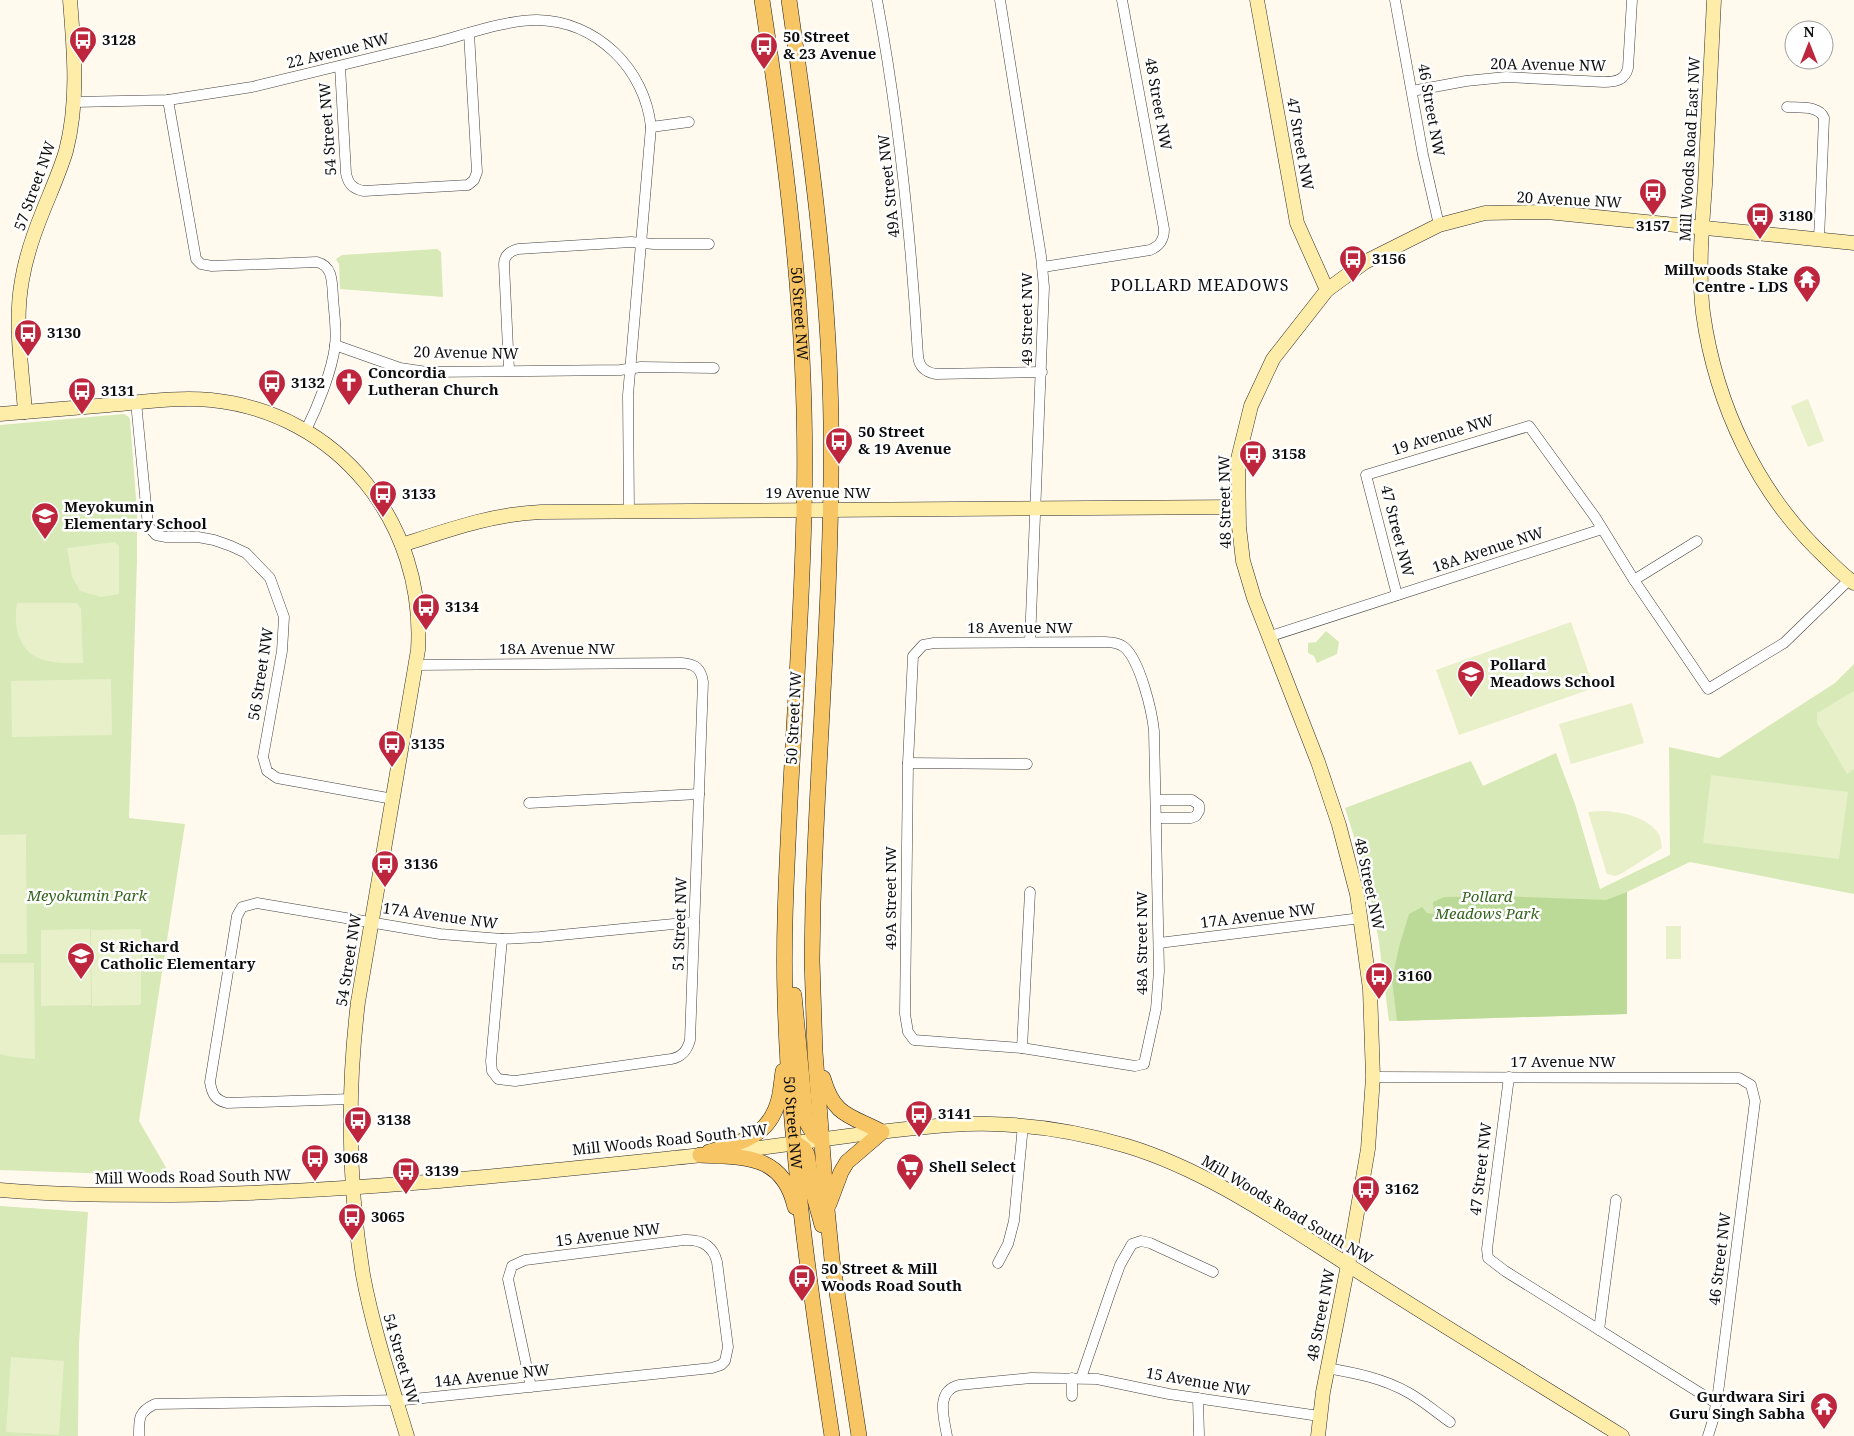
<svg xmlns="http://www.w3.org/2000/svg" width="1854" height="1436" font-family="'Noto Serif',serif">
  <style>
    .green { fill: #d6e9b7 }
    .forest { fill: #bcda97 }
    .pitch { fill: #e7f0c9 }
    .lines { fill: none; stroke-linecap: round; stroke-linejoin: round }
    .street-casing { stroke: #404040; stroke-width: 11 }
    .secondary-casing { stroke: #2f2f2f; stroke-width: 15 }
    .primary-casing { stroke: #1e1e1e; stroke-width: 16 }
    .street { stroke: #fff; stroke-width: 10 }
    .secondary { stroke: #feeca9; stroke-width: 14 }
    .primary { stroke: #f8c564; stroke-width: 15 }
    .labels { text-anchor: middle; stroke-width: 5; stroke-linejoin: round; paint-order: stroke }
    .poi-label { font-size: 15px; font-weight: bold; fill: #0d0d0d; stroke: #fff; text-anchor: start }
    .street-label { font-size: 15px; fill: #0d0d0d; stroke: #fff }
    .park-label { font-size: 15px; font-style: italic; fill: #34641e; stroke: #fff }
    .neighbourhood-label { font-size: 16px; letter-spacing: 1px; fill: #0d0d0d; stroke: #fff }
  </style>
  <rect width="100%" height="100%" fill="#fffaed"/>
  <g class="green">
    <path d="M437,249L441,252L443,297L340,289L339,264L336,259L342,255Z"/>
    <path d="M124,414L129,417L130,420L137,511V560L129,818L185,824L139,1121L171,1176L0,1170V425Z"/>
    <path d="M1326,631L1339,642L1337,654L1317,663L1314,656L1308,653V643L1316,642Z"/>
    <path d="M1854,664V894L1690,862L1627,892V1014L1389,1021L1379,942L1367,878L1345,808L1471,761L1483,786L1556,753L1575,804L1600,889L1670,855L1669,747L1719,758L1835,683Z"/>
    <path d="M0,1206L88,1212L79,1343L78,1436H0Z"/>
  </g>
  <path class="forest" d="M1627,892V1014L1397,1021L1392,980L1399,947L1409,914L1422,907L1427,913L1434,914L1433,902L1444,897L1498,896L1606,900Z"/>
  <g class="pitch">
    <path d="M1808,399L1824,441L1808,447L1791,406Z"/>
    <path d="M115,542L119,546V594L101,597L80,591L72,577L67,548Z"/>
    <path d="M17,603H77L81,609L83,663C70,663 56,664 44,660C18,653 13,626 17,603Z"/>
    <path d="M1571,622L1594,688L1459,735L1436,670Z"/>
    <path d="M111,679L112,735L12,737L11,681Z"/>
    <path d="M1854,691V769L1847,774L1817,723V713Z"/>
    <path d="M1632,703L1644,743L1571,764L1559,724Z"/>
    <path d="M1711,775L1848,792L1839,859L1703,843Z"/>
    <path d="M1601,811C1620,811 1647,817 1658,833C1661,837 1661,843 1662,848L1624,872L1616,876L1607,874L1588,812Z"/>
    <path d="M26,834L27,954H0V835Z"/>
    <rect x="1666" y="926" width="15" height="33"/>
    <path d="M90,929L91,1005L41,1006V930Z"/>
    <path d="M141,929V1005L92,1006L91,930Z"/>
    <path d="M0,963H34L35,1059L12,1057L0,1054Z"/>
    <path d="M11,1357L64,1361L59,1435L6,1432Z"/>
  </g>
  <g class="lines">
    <g class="street-casing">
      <g id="street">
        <path d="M877,0C899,118 911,236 918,356C919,367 925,372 936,374L1042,372"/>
        <path d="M1000,0L1041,256L1044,287L1030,642"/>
        <path d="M1395,0L1423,155L1439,225"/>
        <path d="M340,66L346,173C348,184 353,189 364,191L468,185L474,180L477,172L469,33"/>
        <path d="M1412,91L1466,81L1506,77L1604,82C1616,82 1625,80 1628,68L1632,0"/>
        <path d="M168,100L196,259L201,264L212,266L317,262C333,266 332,282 333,297C334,313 337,330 335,346C332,371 317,408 306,430"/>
        <path d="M74,102L168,100L252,87C314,72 375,57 437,42C467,34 507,20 537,20C597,21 645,69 651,127L628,395L629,511"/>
        <path d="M1787,107C1799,108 1819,105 1824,118L1819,239"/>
        <path d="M651,127L689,122"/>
        <path d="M1043,267L1150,250C1160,246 1164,240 1164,229L1122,0"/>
        <path d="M335,345L400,368L427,372L620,370L641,367L714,368"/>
        <path d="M509,370L504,264C504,256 510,251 518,249L631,242L654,244H709"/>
        <path d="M136,402L148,526L156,535L166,537H198L214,540L231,546L246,553L270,578L284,617L282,651L263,757L267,771L277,778L393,799"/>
        <path d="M1634,580L1697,541"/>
        <path d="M1397,595L1366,475L1529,426L1595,517L1634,580L1708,689L1784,643L1849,580"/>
        <path d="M1268,637L1602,529"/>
        <path d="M1105,642C1112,642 1119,643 1124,647C1140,660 1152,711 1154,731L1159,971L1156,1009L1144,1064L1135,1066L1022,1048L914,1040L908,1032L905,1014L908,763L913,656L923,645L934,643Z"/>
        <path d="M416,665L682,663C695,664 701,668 703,682L690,1040C687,1051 682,1057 671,1059L515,1081L498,1079L492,1071L491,1061L502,939"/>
        <path d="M908,763L1027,764"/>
        <path d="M1157,800H1192L1199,805V811L1196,816L1191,818H1157"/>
        <path d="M529,803L699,794"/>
        <path d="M1159,943L1361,918"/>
        <path d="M1022,1048L1030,892"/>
        <path d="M1373,1077L1739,1078L1751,1085L1755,1101L1718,1393L1713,1420L1708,1436"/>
        <path d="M1509,1077L1487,1249L1488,1258L1505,1271L1716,1403"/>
        <path d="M351,1099L227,1103C215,1100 212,1094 210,1082L237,916L242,907L257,903L440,934L502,939L540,937L694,922"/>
        <path d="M998,1263L1008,1244L1014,1221L1023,1125"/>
        <path d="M1599,1330L1616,1200"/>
        <path d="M1327,1368C1355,1373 1383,1378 1409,1393C1423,1401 1436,1412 1450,1422"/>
        <path d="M1081,1378L1110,1293L1120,1265L1132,1244L1141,1241L1150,1243L1213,1272"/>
        <path d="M1072,1396V1378"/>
        <path d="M1198,1398L1199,1436"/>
        <path d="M139,1436C139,1419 138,1412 155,1404L404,1400L712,1368L721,1365L725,1361L728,1347L717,1262C713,1245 701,1239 684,1240L525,1260L512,1266L508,1279L531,1387"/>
        <path d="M947,1436C944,1418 935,1391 959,1385L1031,1378L1097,1379L1169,1394L1319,1416"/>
      </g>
    </g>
    <g class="secondary-casing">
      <g id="secondary">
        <path d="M1257,0L1297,223L1327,290"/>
        <path d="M1714,0C1711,62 1708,123 1705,185C1702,227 1698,271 1703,313C1716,406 1758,494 1826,558C1835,567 1844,576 1854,583"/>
        <path d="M25,412C22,368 14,323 22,280C26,256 34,233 43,211C51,191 60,171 66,151C79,101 74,50 70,0"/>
        <path d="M0,414C36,411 73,408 109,405C143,402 177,397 211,400C339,413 426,524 418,650L358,1002C347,1093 348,1184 363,1275C373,1329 391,1383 407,1436"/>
        <path d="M402,545C448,530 492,514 541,512L1238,507"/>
        <path d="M0,1190C57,1195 114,1195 171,1195C346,1193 520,1174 693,1156C764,1149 835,1136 906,1129C934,1126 963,1123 991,1124C1037,1125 1083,1133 1127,1146C1206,1170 1276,1219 1345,1263C1437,1322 1529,1378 1622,1436"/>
        <path d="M1318,1436L1323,1392L1348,1265L1368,1149L1373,1077L1370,989L1357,894L1339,825L1318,762L1254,598L1243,561L1239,527L1238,459L1251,406L1273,359L1327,290L1365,262L1439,225L1485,213L1547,212L1854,243"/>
      </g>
    </g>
    <g class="primary-casing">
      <g id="primary">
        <path id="s1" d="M762,0C788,169 809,340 804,512C802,608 795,705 790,801C787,866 783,932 785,997C789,1144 810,1291 832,1436"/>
        <path d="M789,0C809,140 829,280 831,421C833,582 818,743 813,904L812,960L815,1052L827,1209L832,1260L859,1436"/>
        <path d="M794,995L806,1121L814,1135L821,1139"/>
        <path d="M823,1078C834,1117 850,1115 882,1132L847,1162L841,1172L829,1204"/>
        <path d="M794,1142L804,1149L807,1154L814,1196L822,1225"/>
        <path d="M709,1152C744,1141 772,1136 780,1094C781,1087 782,1079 783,1071"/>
        <path d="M700,1155C744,1157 783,1154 795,1207"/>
      </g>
    </g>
    <use href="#street" class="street"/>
    <use href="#secondary" class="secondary"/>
    <use href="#primary" class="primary"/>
  </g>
  <defs>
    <g id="bus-pin" transform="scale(1.4375)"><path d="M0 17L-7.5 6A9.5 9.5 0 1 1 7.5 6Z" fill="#bd263c" stroke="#fff"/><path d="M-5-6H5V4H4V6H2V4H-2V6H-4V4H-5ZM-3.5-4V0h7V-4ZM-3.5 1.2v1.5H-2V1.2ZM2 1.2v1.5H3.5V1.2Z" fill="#fff"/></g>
    <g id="temple-pin" transform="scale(1.4375)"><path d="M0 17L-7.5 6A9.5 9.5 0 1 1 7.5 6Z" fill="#bd263c" stroke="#fff"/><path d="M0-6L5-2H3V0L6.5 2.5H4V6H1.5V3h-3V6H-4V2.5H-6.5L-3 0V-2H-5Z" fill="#fff"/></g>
    <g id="church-pin" transform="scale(1.4375)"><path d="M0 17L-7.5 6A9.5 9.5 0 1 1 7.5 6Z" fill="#bd263c" stroke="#fff"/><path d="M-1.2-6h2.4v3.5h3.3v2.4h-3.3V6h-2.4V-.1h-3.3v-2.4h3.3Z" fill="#fff"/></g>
    <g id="school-pin" transform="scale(1.4375)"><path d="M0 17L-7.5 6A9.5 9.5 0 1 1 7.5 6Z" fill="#bd263c" stroke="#fff"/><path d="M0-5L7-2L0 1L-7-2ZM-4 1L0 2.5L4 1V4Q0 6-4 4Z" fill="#fff"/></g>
    <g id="supermarket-pin" transform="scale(1.4375)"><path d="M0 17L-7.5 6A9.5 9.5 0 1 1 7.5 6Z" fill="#bd263c" stroke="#fff"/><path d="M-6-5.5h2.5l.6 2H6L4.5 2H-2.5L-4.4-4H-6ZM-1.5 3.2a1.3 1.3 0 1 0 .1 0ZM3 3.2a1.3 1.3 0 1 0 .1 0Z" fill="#fff"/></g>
  </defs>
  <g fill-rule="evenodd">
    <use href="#bus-pin" x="83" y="40"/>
    <use href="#bus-pin" x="764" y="46"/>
    <use href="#bus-pin" x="1653" y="192"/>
    <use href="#bus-pin" x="1760" y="216"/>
    <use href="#bus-pin" x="1353" y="259"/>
    <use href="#temple-pin" x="1807" y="279"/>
    <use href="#bus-pin" x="28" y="333"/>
    <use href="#church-pin" x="349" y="382"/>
    <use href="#bus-pin" x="272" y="383"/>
    <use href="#bus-pin" x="82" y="391"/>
    <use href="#bus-pin" x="839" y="441"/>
    <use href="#bus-pin" x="1253" y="454"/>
    <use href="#bus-pin" x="383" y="494"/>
    <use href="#school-pin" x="45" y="516"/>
    <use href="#bus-pin" x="426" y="607"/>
    <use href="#school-pin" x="1471" y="674"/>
    <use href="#bus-pin" x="392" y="744"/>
    <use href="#bus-pin" x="385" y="864"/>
    <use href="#school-pin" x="81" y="956"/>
    <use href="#bus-pin" x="1379" y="976"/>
    <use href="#bus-pin" x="919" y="1114"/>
    <use href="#bus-pin" x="358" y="1120"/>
    <use href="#bus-pin" x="315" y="1158"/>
    <use href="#supermarket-pin" x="910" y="1167"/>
    <use href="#bus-pin" x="406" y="1171"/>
    <use href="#bus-pin" x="1366" y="1189"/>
    <use href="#bus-pin" x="352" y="1217"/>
    <use href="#bus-pin" x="802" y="1278"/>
    <use href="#temple-pin" x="1824" y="1406"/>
  </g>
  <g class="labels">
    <g class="poi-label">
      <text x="783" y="42">50 Street<tspan x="783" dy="17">&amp; 23 Avenue</tspan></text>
      <text x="102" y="45">3128</text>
      <text x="1779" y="221">3180</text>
      <text x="1653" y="231" text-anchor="middle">3157</text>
      <text x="1372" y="264">3156</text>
      <text x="1788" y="275" text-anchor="end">Millwoods Stake<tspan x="1788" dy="17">Centre - LDS</tspan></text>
      <text x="47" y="338">3130</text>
      <text x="368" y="378">Concordia<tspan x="368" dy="17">Lutheran Church</tspan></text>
      <text x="291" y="388">3132</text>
      <text x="101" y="396">3131</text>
      <text x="858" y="437">50 Street<tspan x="858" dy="17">&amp; 19 Avenue</tspan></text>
      <text x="1272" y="459">3158</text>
      <text x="402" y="499">3133</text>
      <text x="64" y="512">Meyokumin<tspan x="64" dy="17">Elementary School</tspan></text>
      <text x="445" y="612">3134</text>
      <text x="1490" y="670">Pollard<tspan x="1490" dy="17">Meadows School</tspan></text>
      <text x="411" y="749">3135</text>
      <text x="404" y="869">3136</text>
      <text x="100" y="952">St Richard<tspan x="100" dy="17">Catholic Elementary</tspan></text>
      <text x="1398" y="981">3160</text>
      <text x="938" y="1119">3141</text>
      <text x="377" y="1125">3138</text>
      <text x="334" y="1163">3068</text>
      <text x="929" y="1172">Shell Select</text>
      <text x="425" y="1176">3139</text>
      <text x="1385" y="1194">3162</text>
      <text x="371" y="1222">3065</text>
      <text x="821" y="1274">50 Street &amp; Mill<tspan x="821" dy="17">Woods Road South</tspan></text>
      <text x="1805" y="1402" text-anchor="end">Gurdwara Siri<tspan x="1805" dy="17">Guru Singh Sabha</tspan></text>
    </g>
    <g class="street-label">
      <text transform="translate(338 51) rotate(-14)" y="5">22 Avenue NW</text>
      <text transform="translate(1548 65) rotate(1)" y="5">20A Avenue NW</text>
      <text transform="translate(1158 104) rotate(80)" y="5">48 Street NW</text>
      <text transform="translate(1431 110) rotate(80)" y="5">46 Street NW</text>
      <text transform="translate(328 129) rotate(-94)" y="5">54 Street NW</text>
      <text transform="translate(1300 144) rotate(80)" y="5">47 Street NW</text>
      <text transform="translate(1690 149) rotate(-87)" y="5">Mill Woods Road East NW</text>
      <text transform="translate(35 186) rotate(-70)" y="5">57 Street NW</text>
      <text transform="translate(889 186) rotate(-96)" y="5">49A Street NW</text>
      <text transform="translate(1569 200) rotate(3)" y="5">20 Avenue NW</text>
      <text dy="5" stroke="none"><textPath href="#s1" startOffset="316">50 Street NW</textPath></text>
      <text transform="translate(1027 319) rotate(-90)" y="5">49 Street NW</text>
      <text transform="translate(466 353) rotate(1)" y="5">20 Avenue NW</text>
      <text transform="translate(1443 435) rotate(-17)" y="5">19 Avenue NW</text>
      <text x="818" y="498">19 Avenue NW</text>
      <text transform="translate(1225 502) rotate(-91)" y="5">48 Street NW</text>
      <text transform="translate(1397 531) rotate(76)" y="5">47 Street NW</text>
      <text transform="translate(1488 550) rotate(-18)" y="5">18A Avenue NW</text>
      <text x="1020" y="633">18 Avenue NW</text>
      <text x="557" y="654">18A Avenue NW</text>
      <text transform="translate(261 674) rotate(-81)" y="5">56 Street NW</text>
      <text transform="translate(794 718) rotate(-87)" y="5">50 Street NW</text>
      <text transform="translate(1369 884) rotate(78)" y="5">48 Street NW</text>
      <text transform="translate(891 898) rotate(-90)" y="5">49A Street NW</text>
      <text transform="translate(440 916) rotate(8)" y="5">17A Avenue NW</text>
      <text transform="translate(1258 916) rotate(-7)" y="5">17A Avenue NW</text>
      <text transform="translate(680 924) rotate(-88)" y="5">51 Street NW</text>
      <text transform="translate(1142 943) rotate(-90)" y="5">48A Street NW</text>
      <text transform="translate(349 960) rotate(-81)" y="5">54 Street NW</text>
      <text x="1563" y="1067">17 Avenue NW</text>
      <text dy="5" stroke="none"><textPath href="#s1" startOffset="1126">50 Street NW</textPath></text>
      <text transform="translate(670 1140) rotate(-6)" y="5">Mill Woods Road South NW</text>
      <text transform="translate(1481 1169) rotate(-83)" y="5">47 Street NW</text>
      <text transform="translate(193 1177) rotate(-1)" y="5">Mill Woods Road South NW</text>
      <text transform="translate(1287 1210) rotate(31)" y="5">Mill Woods Road South NW</text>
      <text transform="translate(608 1235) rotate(-7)" y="5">15 Avenue NW</text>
      <text transform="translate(1720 1259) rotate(-83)" y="5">46 Street NW</text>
      <text transform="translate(1321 1315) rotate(-79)" y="5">48 Street NW</text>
      <text transform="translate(401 1359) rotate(74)" y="5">54 Street NW</text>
      <text transform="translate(492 1376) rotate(-6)" y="5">14A Avenue NW</text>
      <text transform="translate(1198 1382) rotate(10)" y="5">15 Avenue NW</text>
    </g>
    <g class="park-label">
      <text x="87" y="901">Meyokumin Park</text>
      <text x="1487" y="902">Pollard<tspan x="1487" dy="17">Meadows Park</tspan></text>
    </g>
    <g class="neighbourhood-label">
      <text x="1200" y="291">POLLARD MEADOWS</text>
    </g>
  </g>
  <g transform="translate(1809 45)"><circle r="24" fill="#ffffff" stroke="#9e9e9e"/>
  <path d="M0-4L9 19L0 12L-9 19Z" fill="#bd263c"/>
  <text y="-8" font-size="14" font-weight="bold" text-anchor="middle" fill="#0d0d0d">N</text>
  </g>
</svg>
